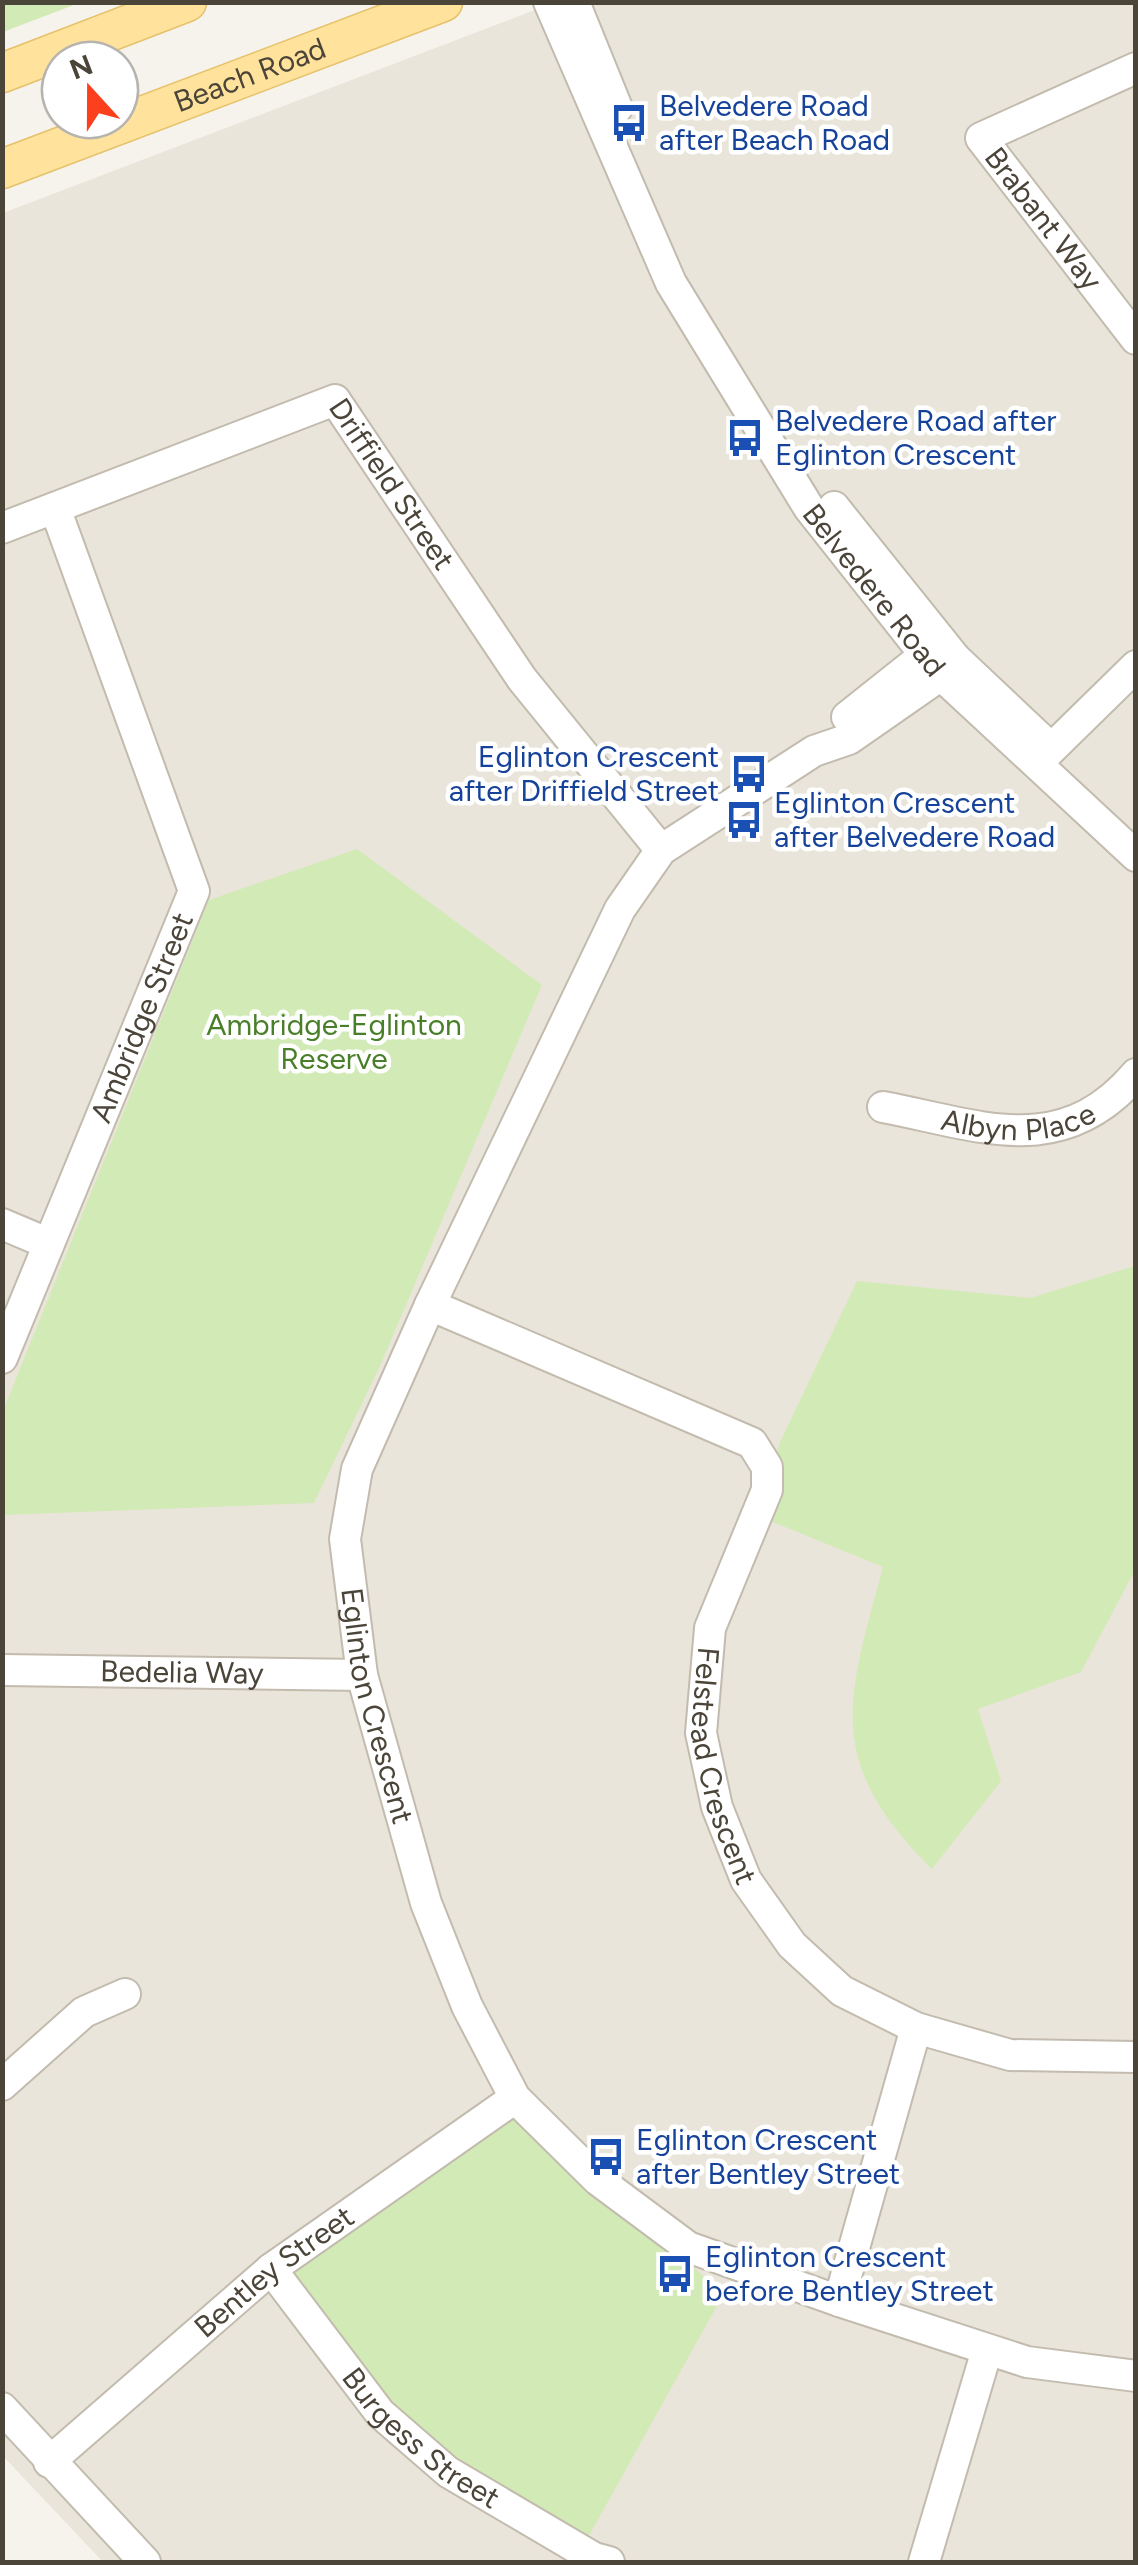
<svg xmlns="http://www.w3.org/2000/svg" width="1138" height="2565" font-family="Figtree,sans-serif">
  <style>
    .residential { fill: #eae5da }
    .green { fill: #d2eab5 }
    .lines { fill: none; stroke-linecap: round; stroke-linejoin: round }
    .minor-casing { stroke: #c2bbae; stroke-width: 34 }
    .major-casing { stroke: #e6c16a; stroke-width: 41 }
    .minor { stroke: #fff; stroke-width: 30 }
    .major { stroke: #ffe39c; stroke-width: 38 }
    .labels { text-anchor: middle; stroke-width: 9; stroke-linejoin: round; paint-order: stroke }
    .street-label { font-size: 30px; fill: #4b4439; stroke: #fff }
    .transit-label { font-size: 30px; fill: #164399; stroke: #fff; text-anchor: start }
    .park-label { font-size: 30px; fill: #4a7f2a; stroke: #fff }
  </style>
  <rect width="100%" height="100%" fill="#f6f3ec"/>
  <path class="residential" d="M553,3H1135V2562H103L3,2456V213Z"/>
  <g class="green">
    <path d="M3,2H79V3L3,32Z"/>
    <path d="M357,849L542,985L380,1366L314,1503L3,1515V1411L209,900Z"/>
    <path d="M1135,1266V1570L1081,1672L978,1709L1001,1781L932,1869C823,1761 847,1701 883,1567L756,1515L780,1442L857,1281L1030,1298Z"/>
    <path d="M515,2098L723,2295L581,2550L448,2472L271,2269Z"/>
  </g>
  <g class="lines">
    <g class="minor-casing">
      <g id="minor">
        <path id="s1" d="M549,2L671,283L809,508L941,675L1136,856"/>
        <path d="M574,2L617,108"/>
        <path id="s2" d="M1136,68L981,138L1136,339"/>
        <path d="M834,507L955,658L1042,740"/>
        <path id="s3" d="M2,528L335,400L522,679L661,850"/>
        <path id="s4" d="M955,658L941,675L849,739L814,751L661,850L620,909L430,1305L357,1469L345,1539L362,1675L426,1903L467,2006L515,2098L598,2180L688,2247L839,2301L1027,2362L1136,2376"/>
        <path d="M847,717L940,643"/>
        <path d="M1037,763L1136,666"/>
        <path id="s5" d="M883,1107C979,1125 1061,1162 1136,1074"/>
        <path d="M2,1224L47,1243"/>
        <path id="s6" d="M430,1305L752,1443L767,1467V1490L710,1628L701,1733L717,1807L746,1880L792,1945L842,1991L916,2028L1010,2055L1136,2057"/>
        <path id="s7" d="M2,1358L194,891L55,508"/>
        <path id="s8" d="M2,1670L362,1675"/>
        <path d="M2,2085L84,2012L125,1994"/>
        <path id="s9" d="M271,2269L380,2413L448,2472L594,2558L609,2562"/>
        <path d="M839,2301L916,2028"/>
        <path d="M2,2408L145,2562"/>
        <path id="s10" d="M49,2462L271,2269L515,2098"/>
        <path d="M924,2562L987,2350"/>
      </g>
    </g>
    <g class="major-casing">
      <g id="major">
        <path d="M2,73L187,2"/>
        <path id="s11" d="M2,169L443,2"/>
      </g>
    </g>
    <use href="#minor" class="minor"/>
    <use href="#major" class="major"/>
  </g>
  <defs>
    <g id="bus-bare" transform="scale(3)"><path d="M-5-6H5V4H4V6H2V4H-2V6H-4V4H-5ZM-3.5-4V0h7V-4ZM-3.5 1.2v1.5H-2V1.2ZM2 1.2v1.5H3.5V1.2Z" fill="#1a4fb4" stroke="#fff" stroke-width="2.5" paint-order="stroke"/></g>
  </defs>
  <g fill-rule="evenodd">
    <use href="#bus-bare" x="629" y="123"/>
    <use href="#bus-bare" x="745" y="438"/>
    <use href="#bus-bare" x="749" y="774"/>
    <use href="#bus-bare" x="744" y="820"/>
    <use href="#bus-bare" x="606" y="2157"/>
    <use href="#bus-bare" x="675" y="2274"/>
  </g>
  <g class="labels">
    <g class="street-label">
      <text dy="10" stroke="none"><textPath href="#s11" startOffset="265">Beach Road</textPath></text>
      <text dy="10" stroke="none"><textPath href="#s2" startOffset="272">Brabant Way</textPath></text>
      <text dy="10" stroke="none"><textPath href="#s3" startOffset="458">Driffield Street</textPath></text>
      <text dy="10" stroke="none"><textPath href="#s1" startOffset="675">Belvedere Road</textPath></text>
      <text dy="10" stroke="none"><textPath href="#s7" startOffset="368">Ambridge Street</textPath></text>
      <text dy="10" stroke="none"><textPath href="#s5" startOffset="138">Albyn Place</textPath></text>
      <text dy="10" stroke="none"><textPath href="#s8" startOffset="180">Bedelia Way</textPath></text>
      <text dy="10" stroke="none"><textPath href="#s4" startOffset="1285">Eglinton Crescent</textPath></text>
      <text dy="10" stroke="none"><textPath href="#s6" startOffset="692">Felstead Crescent</textPath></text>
      <text dy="10" stroke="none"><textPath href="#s10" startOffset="295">Bentley Street</textPath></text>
      <text dy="10" stroke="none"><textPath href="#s9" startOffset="228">Burgess Street</textPath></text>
    </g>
    <g class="transit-label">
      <text x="659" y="116">Belvedere Road<tspan x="659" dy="34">after Beach Road</tspan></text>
      <text x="775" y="431">Belvedere Road after<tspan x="775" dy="34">Eglinton Crescent</tspan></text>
      <text x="719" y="767" text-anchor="end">Eglinton Crescent<tspan x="719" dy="34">after Driffield Street</tspan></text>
      <text x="774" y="813">Eglinton Crescent<tspan x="774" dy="34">after Belvedere Road</tspan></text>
      <text x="636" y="2150">Eglinton Crescent<tspan x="636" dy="34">after Bentley Street</tspan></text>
      <text x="705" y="2267">Eglinton Crescent<tspan x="705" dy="34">before Bentley Street</tspan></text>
    </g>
    <g class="park-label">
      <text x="334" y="1035">Ambridge-Eglinton<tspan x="334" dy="34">Reserve</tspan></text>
    </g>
  </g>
  <rect width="1138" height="2565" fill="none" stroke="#4b4439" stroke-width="10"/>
  <g transform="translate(90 90) rotate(339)"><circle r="48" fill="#ffffff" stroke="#b7b4b0" stroke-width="2.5"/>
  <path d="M0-8L18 38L0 25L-18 38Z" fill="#fc3f1d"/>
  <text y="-15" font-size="28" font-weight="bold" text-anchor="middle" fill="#4b4439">N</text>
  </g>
</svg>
